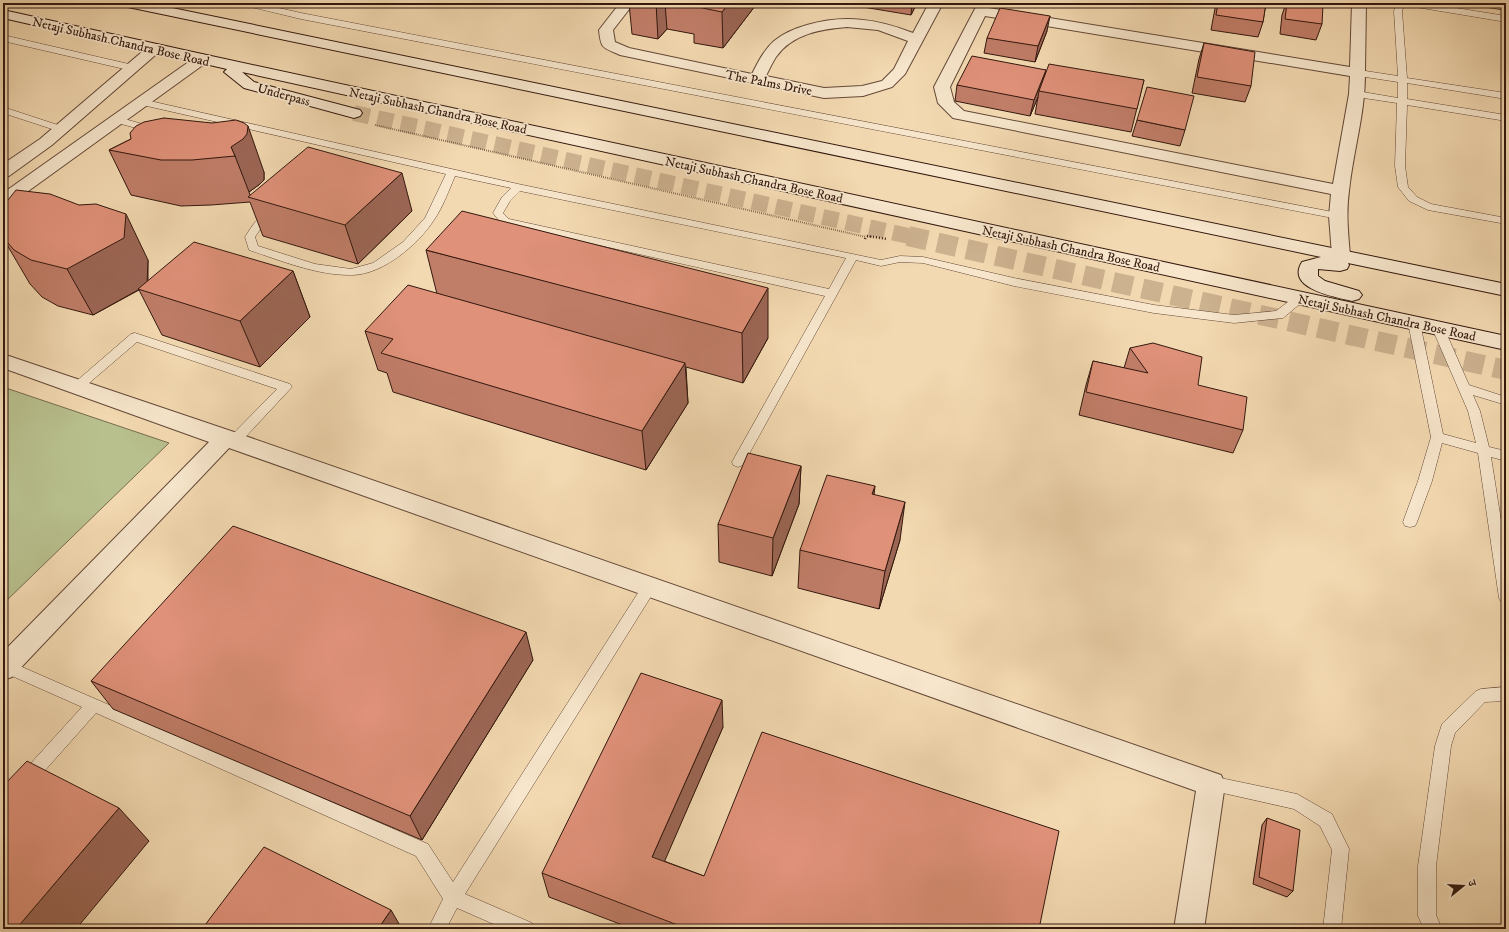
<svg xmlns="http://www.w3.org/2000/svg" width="1509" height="932" font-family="'IM FELL DW Pica','Noto Serif Devanagari',serif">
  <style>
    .green { fill: #b8c08e; stroke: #766c4e }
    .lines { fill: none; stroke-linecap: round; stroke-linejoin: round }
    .secondary-tunnel-far1 { stroke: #cdb290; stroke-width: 16; stroke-dasharray: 16 8; stroke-linecap: butt }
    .secondary-tunnel { stroke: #cdb290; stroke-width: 20; stroke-dasharray: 20 10; stroke-linecap: butt }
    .service-casing { stroke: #634837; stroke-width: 1 }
    .minor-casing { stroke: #634837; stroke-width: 2 }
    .secondary-casing { stroke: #33180e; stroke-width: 2 }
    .path-far1 { stroke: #33180e; stroke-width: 2; stroke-dasharray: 0.5 1.5; stroke-linecap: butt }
    .path { stroke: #33180e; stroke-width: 2.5; stroke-dasharray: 1 2; stroke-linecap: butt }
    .service { fill: #f7e6cc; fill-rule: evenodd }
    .minor { fill: #f7e6cc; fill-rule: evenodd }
    .secondary { fill: #f7e6cc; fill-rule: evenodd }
    .wall { fill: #c07d68; stroke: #33180e }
    .shaded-wall { fill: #9c6655; stroke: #33180e }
    .building { fill: #df9179; stroke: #33180e }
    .labels { text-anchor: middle; stroke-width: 3.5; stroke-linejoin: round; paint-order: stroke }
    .far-street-label { font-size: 13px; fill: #33180e; stroke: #f7e6cc }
  </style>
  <rect width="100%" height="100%" fill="#f3d9b1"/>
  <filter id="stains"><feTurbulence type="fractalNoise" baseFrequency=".005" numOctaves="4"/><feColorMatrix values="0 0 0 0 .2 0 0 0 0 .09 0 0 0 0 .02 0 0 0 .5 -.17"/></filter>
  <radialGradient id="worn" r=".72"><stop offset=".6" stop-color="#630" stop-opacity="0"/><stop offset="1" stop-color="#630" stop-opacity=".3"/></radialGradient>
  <path class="green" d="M3,387L169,443L3,604Z"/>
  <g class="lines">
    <path class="secondary-tunnel-far1" d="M354,113L913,237"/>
    <path class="secondary-tunnel" d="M908,236L1506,370"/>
    <g class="service-casing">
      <g id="service">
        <path d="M242,3H257L301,13L1338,213L1343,216L1338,219L301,19L243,5Z"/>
        <path d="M1401,3H1425L1506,16V22L1416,7H1406L1403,8L1402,11L1407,78L1506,93V99L1407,83V99L1506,115V121L1407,105L1405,166L1408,187L1417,197L1431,204L1506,218V224L1428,210L1409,201L1398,187L1395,166L1397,103L1357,97L1352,94L1357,91L1398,98V82L1359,76L1354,73L1359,70L1398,76L1394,11L1396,5Z"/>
        <path d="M3,35L133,65L137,68L133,71L3,41Z"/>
        <path d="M141,99L518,184L881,260L900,256L923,257L1014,278L1154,305L1234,315L1276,311L1297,295H1305L1307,298L1283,318L1234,323L1154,313L1014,286L923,263L900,262L881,266L856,260L743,465L738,467L733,465L732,462L825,296L501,223L493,213L502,197L511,188L455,176C449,190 443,207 434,220C418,245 381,276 350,275C316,275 282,261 249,250L245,237C251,227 260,213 272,210L277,213L261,228L255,237L258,246L315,264L351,269L373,263L403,242L425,218L446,174L138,104L136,102L138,100ZM520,191L846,258L829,289L509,219L503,213L510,201Z"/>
        <path d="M3,107L64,127L66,129L64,131H58L3,113Z"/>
        <path d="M117,117L157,128L159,130L154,133L114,122L112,120L114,118Z"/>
        <path d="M1414,319L1418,320L1420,323L1443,434L1476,443L1468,411L1432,328L1434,325H1442L1444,328L1469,385L1506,397V405L1473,395L1480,411L1489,447L1506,451V461L1491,457L1506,552V604L1501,602L1499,598L1478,453L1442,443L1432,481L1417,522L1415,526L1410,527L1405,526L1403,522L1418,481L1431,437L1408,323L1410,320Z"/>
        <path d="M135,333L290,384L292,387L239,444L234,446L229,444L228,441L229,438L277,389L137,342L81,390L77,391L73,390L71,387L73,384L131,334Z"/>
        <path d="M650,580L655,582L657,586L655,590L465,894L532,923L535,929H505L457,908L446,929H428L443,899L416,856L96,713L9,811L3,814V794L82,707L3,672V661L6,660L428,844L453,882L645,582Z"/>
        <path d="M1506,687V701L1485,702L1455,733L1451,746L1436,866V915L1442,929H1424L1418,916V866L1435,746L1442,724L1476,691L1481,689Z"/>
        <path d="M1211,776L1297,794L1332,814L1349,849L1341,929H1323L1332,850L1320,826L1294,809L1205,789L1203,784L1205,779Z"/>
      </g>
    </g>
    <g class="minor-casing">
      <g id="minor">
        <path d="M620,3H634L613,30L615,42L629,48L752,74C758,62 764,50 774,41C784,33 796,28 807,25C844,14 878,19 913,33L929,3H943L905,74L892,87L863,96L824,98L620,55C603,47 601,50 599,30ZM847,27L878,30L908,41L894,69L882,81L862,86L824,88L766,76C769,70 772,63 776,57C792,34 821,29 847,27Z"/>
        <path d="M978,3H992L989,8L1350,67L1352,3H1366L1365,71L1367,73L1365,75C1365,114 1353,152 1349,191C1346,212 1348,233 1350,255L1348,259L1341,261L1334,259L1332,255L1329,216L1331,194L953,118L938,103L934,87ZM985,16L1350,76L1349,94L1333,184L964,111L954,102L950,87Z"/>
        <path d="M1481,3H1506V10L1483,6Z"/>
        <path d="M155,44L160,45L162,48L160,51L52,145L9,176L3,177V164L40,139L150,45Z"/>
        <path d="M202,54L207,56L210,59L207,62L9,205L3,206V193L197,56Z"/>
        <path d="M3,354L234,432L1221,775L1225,784L1204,929H1174L1196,791L229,448L12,677L3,680V652L209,442L3,368Z"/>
      </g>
    </g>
    <g class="secondary-casing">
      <g id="secondary">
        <path d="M121,3H148L1506,284V296L1348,263L1349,265L1347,269L1340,271L1318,269V276L1325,281L1359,291L1362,295L1359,299L1352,301C1336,297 1285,289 1302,262L1321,257L128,7L123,6Z"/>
        <path d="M3,10L202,54L1506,336V350L242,72L254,82L360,110L362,113L360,116L354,118L244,88L224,72L227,69L3,18Z"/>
      </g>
    </g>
    <g class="path-far1">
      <path d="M375,125L866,237"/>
      <path d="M867,236L872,237"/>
    </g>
    <g class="path">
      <path d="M867,236L887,239"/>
      <path d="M865,239L866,236"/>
    </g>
    <use href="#service" class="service"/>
    <use href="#minor" class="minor"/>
    <use href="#secondary" class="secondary"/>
  </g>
  <g class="wall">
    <path d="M629,3H755V6L723,48L694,43V34L667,29L658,39L632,34Z"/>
    <path d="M839,3H917L911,15Z"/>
    <path d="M1216,3H1266L1263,22L1258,37L1211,30Z"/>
    <path d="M1286,3H1308L1322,24L1316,40L1280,34L1282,15Z"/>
    <path d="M1047,31L1035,62L984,53L987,38Z"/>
    <path d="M1204,43L1251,86L1245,102L1192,93L1199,59Z"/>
    <path d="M1046,70L1045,76L1144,80L1131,132L1035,114L1038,97L1030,116L955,101L957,85Z"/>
    <path d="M164,118L264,172V180L260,184L249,192L250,195L412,211L358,264L263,236L250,202L211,205L181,206L131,195L109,150L131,139Z"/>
    <path d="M1137,120L1185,130L1180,146L1132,136Z"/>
    <path d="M3,238L148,260V281L293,271L310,317L260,367L162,335L139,290L93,315L58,306L42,297L30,284Z"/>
    <path d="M426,250L768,338L743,383L686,367L688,403L646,470L393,392L387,373L378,370L365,331L437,294Z"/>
    <path d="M1130,348L1198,385L1243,430L1233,453L1079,415L1086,385L1093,361L1124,368Z"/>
    <path d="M801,466L799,504L772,576L719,562L718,524Z"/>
    <path d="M874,494L900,540L879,609L798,588L800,550Z"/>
    <path d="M533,660L422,840L113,709L91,681Z"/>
    <path d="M723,727L664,861L704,876L1039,929H633L549,897L542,873Z"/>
    <path d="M1267,818L1293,891L1287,897L1253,884L1262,825Z"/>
  </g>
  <g class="shaded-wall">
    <path d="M656,3H665L667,29L658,39Z"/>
    <path d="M729,3H755V6L723,48L722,12Z"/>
    <path d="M912,3H917L911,15Z"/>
    <path d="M1050,16L1047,31L1035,62L1038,46Z"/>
    <path d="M1046,70L1043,85L1039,91L1038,97L1030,116L1034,100Z"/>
    <path d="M248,126L264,172V180L260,184L249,192L235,156L231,147Z"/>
    <path d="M402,173L412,211L358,264L345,225Z"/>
    <path d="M126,214L148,260L147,285L93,315L67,269Z"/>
    <path d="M293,271L310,317L260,367L240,321Z"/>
    <path d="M768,288V338L743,383L742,333Z"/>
    <path d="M685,363L688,403L646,470L642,431Z"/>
    <path d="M801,466L799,504L772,576L773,538Z"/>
    <path d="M875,486L871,524L872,494Z"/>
    <path d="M905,502L900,540L879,609L885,571Z"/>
    <path d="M526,632L533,660L422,840L410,816Z"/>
    <path d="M722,700L723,727L656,881L652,857Z"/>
    <path d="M119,808L149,841L76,929H16Z"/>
    <path d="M391,910L402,929H378Z"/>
  </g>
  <g class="building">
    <path d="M695,3H729L722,12L693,6Z"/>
    <path d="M1218,3H1266L1263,22L1216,15Z"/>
    <path d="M1287,3H1308L1323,5L1322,24L1285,19Z"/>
    <path d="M1000,8L1050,16L1038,46L987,38Z"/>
    <path d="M1204,43L1255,52L1251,86L1197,77Z"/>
    <path d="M972,56L1046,70L1034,100L957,85Z"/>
    <path d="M1049,64L1144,80L1137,109L1039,91Z"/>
    <path d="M1147,87L1194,96L1185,130L1137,120Z"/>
    <path d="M164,118L212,123L236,120L244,123L248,126L247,134L243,139L231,147L235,156L192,160H161L109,150L131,139L130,133L136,126L144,122Z"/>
    <path d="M308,147L402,173L345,225L248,197Z"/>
    <path d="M16,190L50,194L79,205L96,204L126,214L124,238L67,269L31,260L14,250L3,237V207L4,205Z"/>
    <path d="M462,211L768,288L742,333L426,250Z"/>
    <path d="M194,242L293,271L240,321L138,289Z"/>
    <path d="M408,285L685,363L642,431L381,353L393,339L365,331Z"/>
    <path d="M1153,343L1202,357L1198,385L1247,397L1243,430L1086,392L1093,361L1148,373L1130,348Z"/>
    <path d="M748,453L801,466L773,538L718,524Z"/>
    <path d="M827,475L875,486L872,494L905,502L885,571L800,550Z"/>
    <path d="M233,526L526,632L410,816L91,681Z"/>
    <path d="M641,673L722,700L652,857L704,876L762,732L1059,831L1039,929H688L542,873Z"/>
    <path d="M27,761L119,808L16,929H3V786Z"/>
    <path d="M1267,818L1300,830L1293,891L1259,877Z"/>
    <path d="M264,847L391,910L378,929H202Z"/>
  </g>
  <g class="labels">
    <g class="far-street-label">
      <text transform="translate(121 41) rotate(13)" y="5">Netaji Subhash Chandra Bose Road</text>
      <text transform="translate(769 82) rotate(11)" y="5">The Palms Drive</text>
      <text transform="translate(284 94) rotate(15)" y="5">Underpass</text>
      <text transform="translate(438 110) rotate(12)" y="5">Netaji Subhash Chandra Bose Road</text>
      <text transform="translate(754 179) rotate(12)" y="5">Netaji Subhash Chandra Bose Road</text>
      <text transform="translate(1071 248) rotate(12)" y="5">Netaji Subhash Chandra Bose Road</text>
      <text transform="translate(1387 317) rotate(12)" y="5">Netaji Subhash Chandra Bose Road</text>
    </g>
  </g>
  <rect width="1509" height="932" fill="none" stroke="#f3d9b1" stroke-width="16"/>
  <rect x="4" y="4" width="1501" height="924" fill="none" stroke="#33180e" stroke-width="2"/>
  <rect x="8" y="8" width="1493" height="916" fill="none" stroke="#33180e"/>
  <g transform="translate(1463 886) rotate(72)" stroke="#f7e6cc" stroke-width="3" paint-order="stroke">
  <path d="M0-3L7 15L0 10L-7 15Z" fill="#33180e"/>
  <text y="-6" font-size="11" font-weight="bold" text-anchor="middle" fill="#33180e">उ</text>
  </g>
  <rect width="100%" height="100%" filter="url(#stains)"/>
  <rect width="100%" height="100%" fill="url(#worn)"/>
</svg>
